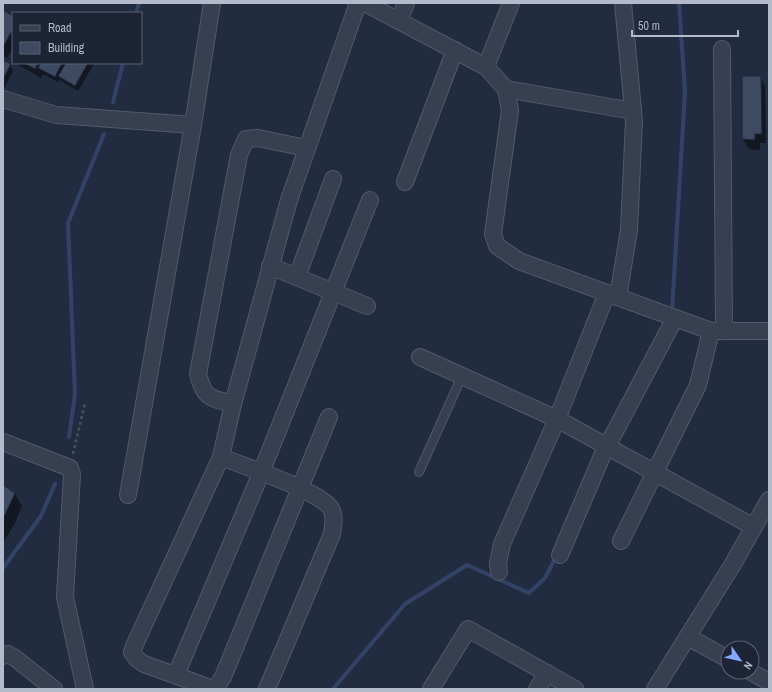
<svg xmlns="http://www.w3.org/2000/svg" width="772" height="692" font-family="'Archivo Narrow',sans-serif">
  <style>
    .shadow { fill: #0007 }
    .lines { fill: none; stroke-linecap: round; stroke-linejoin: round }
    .stream { stroke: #334368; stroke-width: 4 }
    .building { fill: #3e4a61; stroke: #1e2638 }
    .lane-casing { stroke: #525a6b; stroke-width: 10 }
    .street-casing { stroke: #525a6b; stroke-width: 18 }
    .path { stroke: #40575c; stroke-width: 2.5; stroke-dasharray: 3 3; stroke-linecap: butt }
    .lane { stroke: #373f51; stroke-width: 8 }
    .street { stroke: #373f51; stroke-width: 16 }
  </style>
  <rect width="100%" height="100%" fill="#222c41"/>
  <g class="shadow">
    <path d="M3,11L13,17V48L7,58L3,55Z"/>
    <path d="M3,61L10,65L13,71L3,91Z"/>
    <path d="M15,63H94V64L78,91L63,82L60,79L58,82L43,74L41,78Z"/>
    <path d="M743,77H760L765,86L766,143H760V150L749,149L743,139Z"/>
    <path d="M3,486L15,494L22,506L15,523L3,543Z"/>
  </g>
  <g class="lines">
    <g class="stream">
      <path d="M136,13L139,3"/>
      <path d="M113,102L123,63"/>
      <path d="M672,311L685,91L679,3"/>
      <path d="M69,437L75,394L68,223L104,134"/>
      <path d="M3,568L41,516L55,484"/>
      <path d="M333,689L405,604L467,565L529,593L545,578L556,557"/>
    </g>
  </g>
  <g class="building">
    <path d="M3,10L13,16V29L3,47Z"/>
    <path d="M3,60L11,64L3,79Z"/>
    <path d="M24,63H38L35,69Z"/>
    <path d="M41,63H62L55,77L38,68Z"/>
    <path d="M66,63H88L75,86L58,76Z"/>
    <path d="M742,76H761L762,134H755V140L742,139Z"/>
    <path d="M3,485L15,493L3,519Z"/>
  </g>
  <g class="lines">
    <g class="lane-casing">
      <path id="lane" d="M419,472L462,376"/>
    </g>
    <g class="street-casing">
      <g id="street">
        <path d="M365,3L486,67L506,89L510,110L493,234L497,246L519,261L711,331H769"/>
        <path d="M399,21L406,3"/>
        <path d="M722,49L724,331"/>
        <path d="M486,67L511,3"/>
        <path d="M506,89L633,111"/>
        <path d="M3,99L56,115L193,125"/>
        <path d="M405,182L455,50"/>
        <path d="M270,266L367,306"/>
        <path d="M297,277L333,179"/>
        <path d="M618,297L629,230L634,121L623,3"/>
        <path d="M420,357L557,419L754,527"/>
        <path d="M233,404C209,398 204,398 198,374L239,155L246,139L258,138L306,148"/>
        <path d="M3,442L70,468L72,474L65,597L85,689"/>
        <path d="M221,457C246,467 314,489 330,507C336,515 333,525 332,534L267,689"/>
        <path d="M128,495L193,125L212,3"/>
        <path d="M621,541L698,385L711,331"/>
        <path d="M560,555L602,456L675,318"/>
        <path d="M499,572L498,563L502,544L557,419L607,293"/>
        <path d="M688,637L728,659"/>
        <path d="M3,656L8,654L15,658L54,689"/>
        <path d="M751,672L769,682"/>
        <path d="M176,675L261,473L370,200"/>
        <path d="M213,689L144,664L137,659L132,652L135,644L221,457L233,404L289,200L358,3"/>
        <path d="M213,689L217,686L223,677L329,417"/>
        <path d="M431,689L468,629L575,689"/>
        <path d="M537,689L547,673"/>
        <path d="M655,689L733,564L769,500"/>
      </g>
    </g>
    <path class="path" d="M73,454L85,403"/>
    <use href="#lane" class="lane"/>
    <use href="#street" class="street"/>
  </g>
  <rect width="772" height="692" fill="none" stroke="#b3bacb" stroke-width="8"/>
  <rect x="12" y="12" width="130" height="52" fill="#1c2436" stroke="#586072"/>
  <rect x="20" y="25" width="20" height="6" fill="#373f51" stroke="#586072"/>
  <text x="48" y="32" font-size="12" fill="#b3bacb">Road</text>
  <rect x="20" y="42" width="20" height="12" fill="#3e4a61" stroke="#586072"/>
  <text x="48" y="52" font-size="12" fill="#b3bacb">Building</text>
  <g transform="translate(740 660) rotate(124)"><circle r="19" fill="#1c2436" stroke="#586072"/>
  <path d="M0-3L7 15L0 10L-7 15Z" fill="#85a7ff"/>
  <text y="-6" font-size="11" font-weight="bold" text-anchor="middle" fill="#b3bacb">N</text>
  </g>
  <path d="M632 30v6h106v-6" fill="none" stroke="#b3bacb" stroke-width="2"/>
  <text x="638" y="30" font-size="12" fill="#b3bacb" stroke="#1c2436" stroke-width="3" paint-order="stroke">50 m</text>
</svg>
